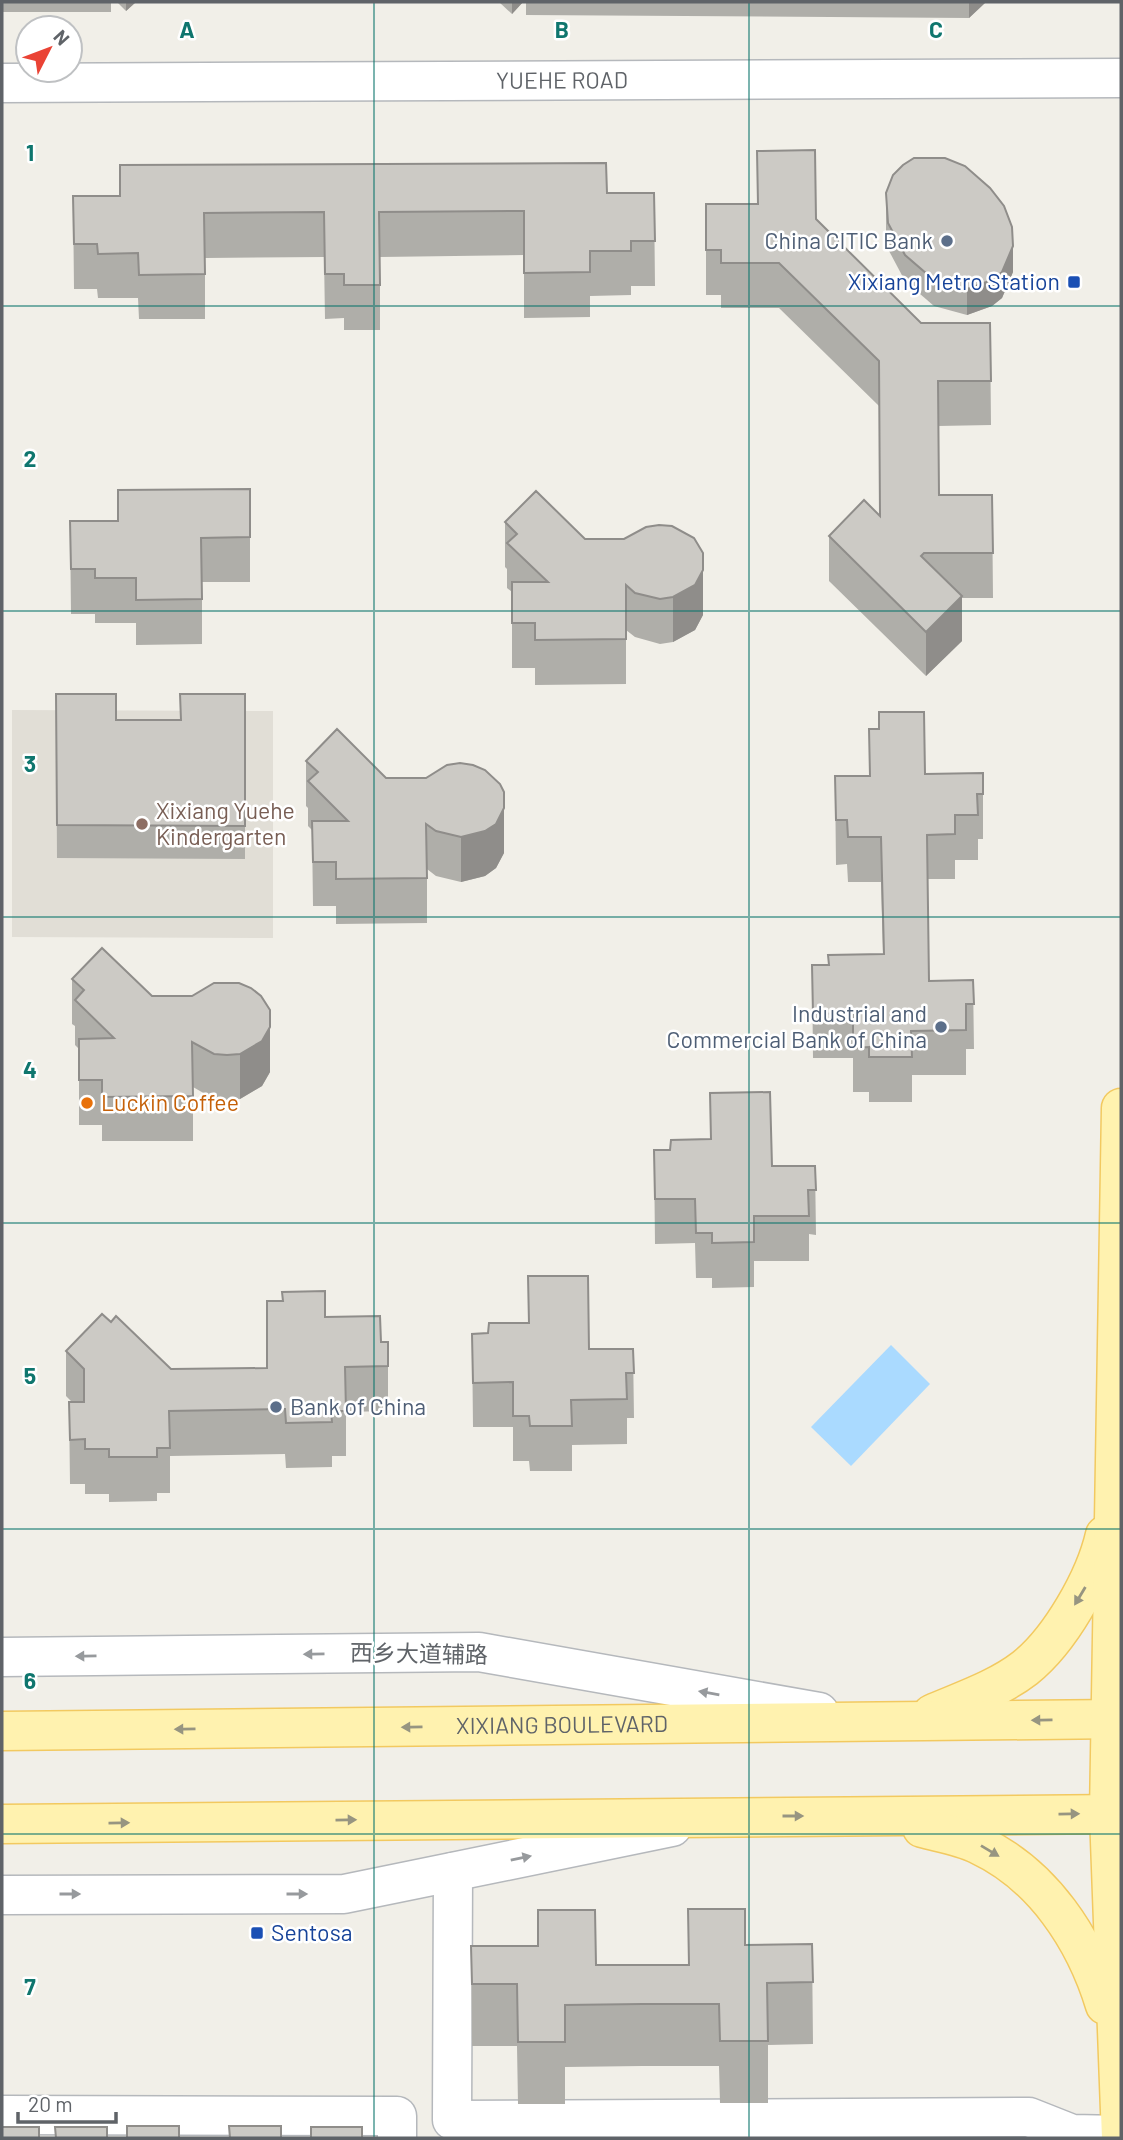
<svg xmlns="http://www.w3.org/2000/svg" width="1123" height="2140" font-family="Barlow,'Noto Sans SC',sans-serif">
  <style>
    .education { fill: #e1ded6 }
    .water { fill: #aadaff }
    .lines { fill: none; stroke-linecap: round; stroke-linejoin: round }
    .minor-casing { stroke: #b5b8bc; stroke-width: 41 }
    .major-casing { stroke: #f2c960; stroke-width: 41 }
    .minor { stroke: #fff; stroke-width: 38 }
    .major { stroke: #fff2af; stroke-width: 38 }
    .wall { fill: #afaea9 }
    .shaded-wall { fill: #8f8d8a }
    .building { fill: #cccac5; stroke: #8f8d8a; stroke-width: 2 }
    .oneway { fill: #979581 }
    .oneway2 { fill: #979a9d }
    .grid { fill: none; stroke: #0f766e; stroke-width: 2; stroke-opacity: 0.55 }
    .service-dot { fill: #5c6f8a; stroke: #fff; stroke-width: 2.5 }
    .transit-dot { fill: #1a4fb4; stroke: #fff; stroke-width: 2.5 }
    .education-dot { fill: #8d6e63; stroke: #fff; stroke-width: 2.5 }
    .food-dot { fill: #e8710a; stroke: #fff; stroke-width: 2.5 }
    .labels { text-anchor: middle; stroke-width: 5; stroke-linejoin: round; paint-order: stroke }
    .street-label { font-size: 23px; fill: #5f6368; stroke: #fff }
    .service-label { font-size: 23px; fill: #4e5e75; stroke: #fff; text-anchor: end }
    .transit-label { font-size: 23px; fill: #164399; stroke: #fff; text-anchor: end }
    .education-label { font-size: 23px; fill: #785e54; stroke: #fff; text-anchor: start }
    .food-label { font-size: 23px; fill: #c56008; stroke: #fff; text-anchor: start }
    .grid-label { font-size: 23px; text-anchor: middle; font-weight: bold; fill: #0f766e; stroke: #fff; stroke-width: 5; stroke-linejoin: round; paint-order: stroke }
  </style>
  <rect width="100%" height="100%" fill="#f1efe8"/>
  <path class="education" d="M12,710L273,711V938L12,937Z"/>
  <path class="water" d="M891,1345L930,1384L851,1466L811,1427Z"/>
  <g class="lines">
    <g class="minor-casing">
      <g id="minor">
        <path id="s1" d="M2,83L1121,78"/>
        <path d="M2,1657L479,1652L819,1712"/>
        <path d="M453,1872L452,2120L1029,2117L1072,2134L1121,2135"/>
        <path d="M2,1895L344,1894L672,1827"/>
        <path d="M2,2115L397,2116V2138"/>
      </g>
    </g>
    <g class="major-casing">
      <g id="major">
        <path d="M932,1714C962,1701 998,1689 1025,1668C1060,1640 1095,1579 1105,1535"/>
        <path id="s2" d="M2,1731L1121,1719"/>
        <path d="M2,1824L1121,1814"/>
        <path d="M922,1828C941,1833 962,1836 979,1845C1043,1875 1085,1939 1105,2005"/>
        <path d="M1121,2138L1109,1814L1121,1108"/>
      </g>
    </g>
    <use href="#minor" class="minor"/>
    <use href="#major" class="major"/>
  </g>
  <g class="wall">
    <rect x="2" y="2" width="109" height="10"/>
    <path d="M117,2H136L126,11Z"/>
    <path d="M499,2H523L512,14Z"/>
    <path d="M526,2H986L969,18L526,15Z"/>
    <path d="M120,165L607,193H654L655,286H631V295L590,296V317L524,318V255L380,257V330H344V318L325,319L324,257L205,258V319H139L138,298H98L97,289H74L73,196H120Z"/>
    <path d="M886,193L1013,272L1002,298L992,306L967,315L934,306L905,281L888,249L886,233Z"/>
    <path d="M706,204L816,219L921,323H990L991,425L938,426L939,495H992L993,598H962V641L926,676L829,581V536L880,516L879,406L779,308H721V295H706Z"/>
    <path d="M250,489V582H202V644L136,645V623H95V614H71L70,521H118Z"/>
    <path d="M505,522L585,539L703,615L695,630L673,642L660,644L635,637L626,630V684L535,685V668H512V592L507,588V569L505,567Z"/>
    <path d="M56,694L116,720H180L245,694V859L57,858Z"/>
    <path d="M869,729L925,774L983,773V839H978V860H955V879H927L929,981L973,980L974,1049H966V1075H912V1102H869V1092H853V1058H813L812,965H828L883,954L881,882H848L847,864L836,865L835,776H869Z"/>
    <path d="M306,761L386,778L504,853L496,868L485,876L461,882L436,876L427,869V923L336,924V906H313L312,830L308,826V808L306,806Z"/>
    <path d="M72,979L152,996L270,1072L262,1086L240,1099L227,1100L214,1099L193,1087V1141H102V1125H79V1049L75,1045V1026L72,1024Z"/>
    <path d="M710,1093L772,1166H815L816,1235L809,1234V1261H754V1287L712,1288V1278H696L695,1243L655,1244L654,1150H670L710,1139Z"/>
    <path d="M528,1276L589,1349H633L634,1418H627V1444L572,1445V1471H530L529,1461H513V1427H473L472,1334L488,1333L528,1323Z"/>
    <path d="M282,1292L325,1317L381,1342H388V1411L346,1412V1456H332V1467L286,1468L285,1454L170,1456V1493H157V1501L109,1502V1494H85V1484H70L69,1402H72L66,1396V1351L111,1322L171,1369L267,1368L282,1301Z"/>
    <path d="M688,1909L745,1945L812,1944L813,2044L768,2045V2103H720L719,2066H642L565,2067V2104H518L517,2046H472L471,1946L596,1965H688Z"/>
  </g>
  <g class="shaded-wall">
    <path d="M126,2H136L126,11Z"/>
    <path d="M512,2H523L512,14Z"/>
    <path d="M969,2H986L969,18Z"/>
    <path d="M1013,246V272L1002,298L992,306L967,315V289Z"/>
    <path d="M703,570V615L695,630L673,642V597Z"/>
    <path d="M962,596V641L926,676V632Z"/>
    <path d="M504,808V853L496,868L485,876L461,882V837Z"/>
    <path d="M270,1027V1072L262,1086L240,1099V1054Z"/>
  </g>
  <g class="building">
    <path d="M815,150L816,219L921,323H990L991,381H938L939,495H992L993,553H924L921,556L962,596L926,632L829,536L864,500L880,516L879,361L779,263H721V250H706V204H758L757,151Z"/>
    <path d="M914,158H945L965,166L990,188L1004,206L1012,227L1013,246L1002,272L992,280L967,289L934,280L905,255L888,223L886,193L893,175L903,165Z"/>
    <path d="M606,163L607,193H654L655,241H631V251H590V272L524,273V211L379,212L380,285H344V274H325L324,212L204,213L205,274L139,275L138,253L98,254L97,244H74L73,196H120V165Z"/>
    <path d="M250,489V537L201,538L202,599L136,600V578H95V569H71L70,521H118V490Z"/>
    <path d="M536,491L585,539H624L646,527L659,525L672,526L694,538L703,553V570L695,585L673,597L660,599L635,593L626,585V639L535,640V623H512V582H548L507,543L517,534L505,522Z"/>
    <path d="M56,694H116V720H181L180,694H245V826L57,825Z"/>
    <path d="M879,712H924L925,774L983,773V794H977L978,815H955V834L927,835L929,981L973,980L974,1004H966V1030L911,1031L912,1057H869V1047L853,1048V1013L813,1014L812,965H829L828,955L884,954L881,837H848L847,820H836L835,776H870L869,729H879Z"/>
    <path d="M337,729L386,778H426L447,765L460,763L473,765L485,770L500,784L504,792V808L496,824L485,831L461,837L436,831L426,824L427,878L336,879V862H313L312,821H348L308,781L318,772L306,761Z"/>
    <path d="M102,948L152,996H192L214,983H239L251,988L261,996L270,1010V1027L262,1041L240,1054L227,1055L214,1054L192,1042L193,1096L102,1097V1080H79V1039L114,1038L75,1000L84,990L72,979Z"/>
    <path d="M770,1092L772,1166H815L816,1190H808L809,1216H754V1242L712,1243V1233H696L695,1199H655L654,1150H670L671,1140L711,1139L710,1093Z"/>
    <path d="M528,1276H588L589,1349H633L634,1373H626L627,1399L571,1400L572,1426H530L529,1416H513V1382L473,1383L472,1334L488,1333L489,1323H529Z"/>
    <path d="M325,1291V1317L380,1316L381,1342H388V1366L345,1367L346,1411H331L332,1422L286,1423L285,1409L169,1411L170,1448H157V1457H109V1449H85V1439L70,1440L69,1402H84V1369L66,1351L102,1314L111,1322L116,1316L171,1369L267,1368V1301H283L282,1292Z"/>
    <path d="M688,1909H745V1945L812,1944L813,1982L767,1983L768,2041H720L719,2004H642L565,2005V2042H518L517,1984H472L471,1946H538V1910H595L596,1965H689Z"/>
    <rect x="127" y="2126" width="52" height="12"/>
    <path d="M229,2126H281V2138H230Z"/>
    <rect x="2" y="2127" width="37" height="11"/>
    <path d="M55,2127H107V2138H56Z"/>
    <rect x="311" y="2127" width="51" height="11"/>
  </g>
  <defs><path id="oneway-solid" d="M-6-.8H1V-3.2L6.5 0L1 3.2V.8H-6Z" transform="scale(1.75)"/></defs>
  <g class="oneway">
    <use href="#oneway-solid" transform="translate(1080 1596) rotate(121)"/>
    <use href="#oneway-solid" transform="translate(1042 1720) rotate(179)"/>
    <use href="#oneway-solid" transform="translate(412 1727) rotate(179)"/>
    <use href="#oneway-solid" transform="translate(185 1729) rotate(179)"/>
    <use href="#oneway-solid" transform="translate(1069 1814) rotate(-1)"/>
    <use href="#oneway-solid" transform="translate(793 1816)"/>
    <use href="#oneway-solid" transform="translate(346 1820) rotate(-1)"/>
    <use href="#oneway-solid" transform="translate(119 1823) rotate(-1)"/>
    <use href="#oneway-solid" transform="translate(990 1851) rotate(31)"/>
  </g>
  <g class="oneway2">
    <use href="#oneway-solid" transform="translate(314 1654) rotate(179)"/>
    <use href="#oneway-solid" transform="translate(86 1656) rotate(179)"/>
    <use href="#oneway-solid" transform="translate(709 1693) rotate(-170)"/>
    <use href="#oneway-solid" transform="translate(521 1858) rotate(-12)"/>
    <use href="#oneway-solid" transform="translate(70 1894)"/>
    <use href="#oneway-solid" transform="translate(297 1894)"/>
  </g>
  <path class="grid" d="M374,2V2138M749,2V2138M2,306H1121M2,611H1121M2,917H1121M2,1223H1121M2,1529H1121M2,1834H1121"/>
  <g class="service-dot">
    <circle cx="947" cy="241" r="7"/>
    <circle cx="941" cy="1027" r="7"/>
    <circle cx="276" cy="1407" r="7"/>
  </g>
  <g class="transit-dot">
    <rect x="1067" y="275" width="14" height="14" rx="3.5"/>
    <rect x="250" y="1926" width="14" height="14" rx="3.5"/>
  </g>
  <circle class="education-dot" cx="142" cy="824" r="7"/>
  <circle class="food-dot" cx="87" cy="1103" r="7"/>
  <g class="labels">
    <g class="street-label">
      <text dy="8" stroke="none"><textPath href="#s1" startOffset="560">YUEHE ROAD</textPath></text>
      <text transform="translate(419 1654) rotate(1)" y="8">西乡大道辅路</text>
      <text dy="8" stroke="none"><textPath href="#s2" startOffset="560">XIXIANG BOULEVARD</textPath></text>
    </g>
    <g class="service-label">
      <text x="933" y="249">China CITIC Bank</text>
      <text x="927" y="1022">Industrial and<tspan x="927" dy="26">Commercial Bank of China</tspan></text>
      <text x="290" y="1415" text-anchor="start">Bank of China</text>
    </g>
    <g class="transit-label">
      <text x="1060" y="290">Xixiang Metro Station</text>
      <text x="271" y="1941" text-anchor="start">Sentosa</text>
    </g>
    <g class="education-label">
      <text x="156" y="819">Xixiang Yuehe<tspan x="156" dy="26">Kindergarten</tspan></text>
    </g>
    <g class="food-label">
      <text x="101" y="1111">Luckin Coffee</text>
    </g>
  </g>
  <g class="grid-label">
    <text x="187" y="38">A</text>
    <text x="562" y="38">B</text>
    <text x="936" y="38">C</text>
    <text x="30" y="161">1</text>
    <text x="30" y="467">2</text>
    <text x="30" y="772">3</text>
    <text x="30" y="1078">4</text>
    <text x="30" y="1384">5</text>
    <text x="30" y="1689">6</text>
    <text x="30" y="1995">7</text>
  </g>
  <rect width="1123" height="2140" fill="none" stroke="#5f6368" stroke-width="7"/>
  <g transform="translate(49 49) rotate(48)"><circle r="33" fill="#ffffff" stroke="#bfc1c3" stroke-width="2"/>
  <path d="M0-5L12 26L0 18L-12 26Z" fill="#ea4335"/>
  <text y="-10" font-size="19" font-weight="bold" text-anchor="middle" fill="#5f6368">N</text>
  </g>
  <path d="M18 2112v10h98v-10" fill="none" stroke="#5f6368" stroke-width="3.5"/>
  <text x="28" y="2112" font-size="21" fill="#5f6368" stroke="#ffffff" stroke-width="5" paint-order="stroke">20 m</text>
</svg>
